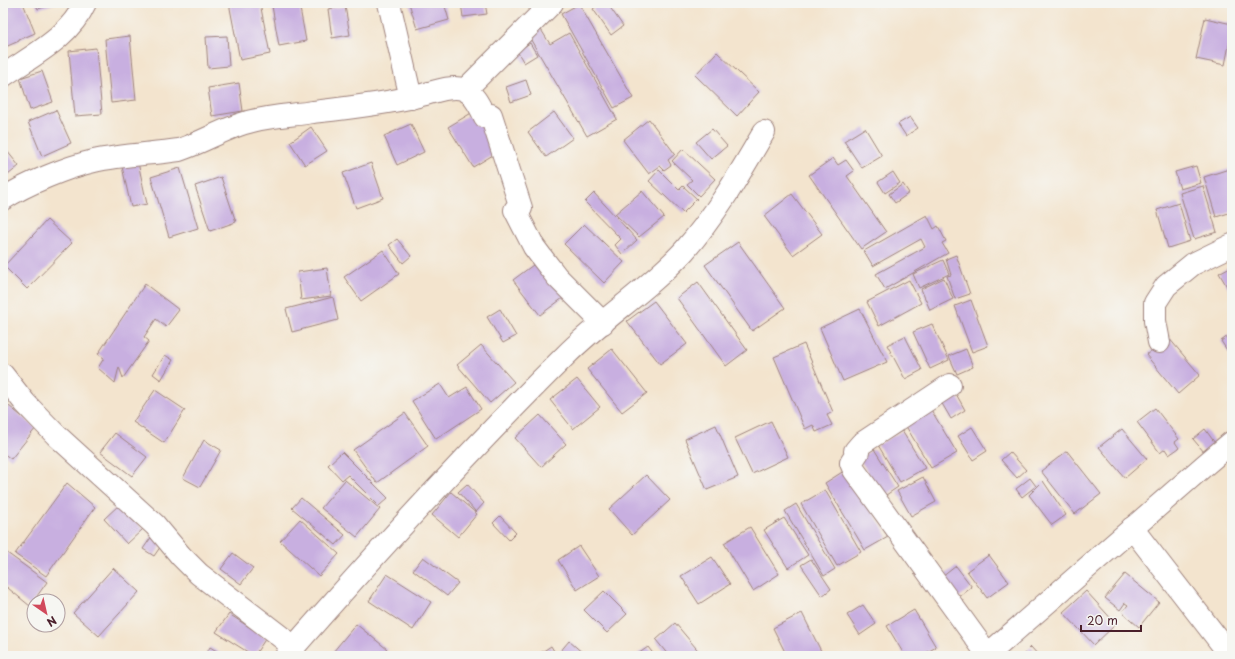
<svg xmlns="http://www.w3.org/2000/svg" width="1235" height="659" font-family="'Playpen Sans',sans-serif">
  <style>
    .building { fill: #c8afe0 }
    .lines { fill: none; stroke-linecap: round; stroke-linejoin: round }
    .minor-casing { stroke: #9e827c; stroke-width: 24 }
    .minor { stroke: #fff; stroke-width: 22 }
  </style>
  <rect width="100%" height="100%" fill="#f6f6f2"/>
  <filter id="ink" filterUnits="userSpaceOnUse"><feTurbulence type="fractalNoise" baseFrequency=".025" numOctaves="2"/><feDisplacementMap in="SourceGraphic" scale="8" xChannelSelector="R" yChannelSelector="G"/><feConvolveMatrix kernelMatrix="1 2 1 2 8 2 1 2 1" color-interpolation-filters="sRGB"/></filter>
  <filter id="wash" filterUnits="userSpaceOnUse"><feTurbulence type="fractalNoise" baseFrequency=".012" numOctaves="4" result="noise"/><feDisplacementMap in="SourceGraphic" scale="16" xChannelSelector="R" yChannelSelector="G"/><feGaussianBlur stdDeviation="0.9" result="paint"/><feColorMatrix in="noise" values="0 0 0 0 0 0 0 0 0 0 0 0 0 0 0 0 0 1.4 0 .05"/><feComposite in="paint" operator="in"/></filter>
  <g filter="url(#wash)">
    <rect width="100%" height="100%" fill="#f3e4ce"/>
    <g id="blocks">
      <g class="building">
        <path d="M3,3H23L35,33L19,40V41L3,48Z"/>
        <path d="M35,3H56L38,9Z"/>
        <path d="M229,3H260L270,54L240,60Z"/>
        <path d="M288,3H299L306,41L279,46L272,6Z"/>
        <path d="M409,3H444L449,20L417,29Z"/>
        <path d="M461,3H485L487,14L463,17Z"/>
        <path d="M600,3H607L623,26L611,35L593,9Z"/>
        <path d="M579,4L633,98L614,108L561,14Z"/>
        <path d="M345,6L350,35L332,38L328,9Z"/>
        <path d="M1205,18L1232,24V30L1225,65L1196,59Z"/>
        <path d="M540,28L550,44L569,33L617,119L587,136L528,35Z"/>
        <path d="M130,36L136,100L111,103L105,39Z"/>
        <path d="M227,36L229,66L208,68L206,37Z"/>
        <path d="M530,43L537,55L524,63L517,51Z"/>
        <path d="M96,48L102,114L75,116L69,51Z"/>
        <path d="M717,52L759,92L737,116L695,75Z"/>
        <path d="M42,71L53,102L30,110L20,78Z"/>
        <path d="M526,80L531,95L511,102L506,87Z"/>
        <path d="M239,83L243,111L212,116L208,88Z"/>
        <path d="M56,110L71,143L42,156L28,122Z"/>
        <path d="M473,112L498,152L473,167L448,127Z"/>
        <path d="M554,112L573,138L546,157L528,132Z"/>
        <path d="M910,117L918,128L906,136L898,124Z"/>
        <path d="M649,119L675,154L668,160L671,165L664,170L660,166L649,174L623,140Z"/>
        <path d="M411,124L424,152L397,165L384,136Z"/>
        <path d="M311,127L327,151L305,165L290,142Z"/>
        <path d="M865,128L882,156L862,168L844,141Z"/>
        <path d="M712,129L727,146L711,159L696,142Z"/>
        <path d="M3,146L19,166L3,179Z"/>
        <path d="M683,149L715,179L699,196L687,184L692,180L672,161Z"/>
        <path d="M137,158L147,204L131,207L121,162Z"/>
        <path d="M833,158L838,165L846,160L854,171L847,176L886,232L861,249L809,175Z"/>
        <path d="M371,163L383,198L356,208L343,173Z"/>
        <path d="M1196,166L1201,183L1180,189L1175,172Z"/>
        <path d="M180,168L198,228L169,237L151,177Z"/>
        <path d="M1229,169L1232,178V212L1216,217L1204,177Z"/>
        <path d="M659,170L679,190L683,186L697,199L683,213L649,181Z"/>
        <path d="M893,172L900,183L885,193L878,182Z"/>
        <path d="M221,177L236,222L210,231L195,186Z"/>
        <path d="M903,184L909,193L895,203L889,194Z"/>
        <path d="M1203,186L1217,232L1194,239L1180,193Z"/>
        <path d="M642,191L664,217L639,237L615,214Z"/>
        <path d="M594,193L637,240L622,254L615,245L621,239L585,202Z"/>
        <path d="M792,194L822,234L793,255L764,216Z"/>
        <path d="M1179,203L1190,241L1168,248L1157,210Z"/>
        <path d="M927,215L934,229L938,226L946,241L942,243L948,253L885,289L876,274L925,247L921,239L873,266L864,251Z"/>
        <path d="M47,220L72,243L27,289L4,266Z"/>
        <path d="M584,224L624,262L604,283L564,244Z"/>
        <path d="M397,239L411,256L403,263L389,245Z"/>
        <path d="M738,242L785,308L752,331L705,265Z"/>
        <path d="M383,250L399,274L361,301L344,277Z"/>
        <path d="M956,255L970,294L955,299L947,276L951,275L946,259Z"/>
        <path d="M541,259L567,295L540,315L513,280Z"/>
        <path d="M943,260L949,274L919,288L913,274Z"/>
        <path d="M1232,266V295L1219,273Z"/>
        <path d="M327,268L331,296L301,300L298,272Z"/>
        <path d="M944,278L953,299L930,310L921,289Z"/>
        <path d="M909,280L921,303L879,326L867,302Z"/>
        <path d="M698,282L747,350L726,366L677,298Z"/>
        <path d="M145,284L179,310L166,327L156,319L144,337L149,341L123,378L119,367L115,383L98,368L104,358L98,354Z"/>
        <path d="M333,297L338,320L292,332L286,309Z"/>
        <path d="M971,300L988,346L972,352L955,306Z"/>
        <path d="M654,301L687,344L660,364L627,321Z"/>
        <path d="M500,309L516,336L503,343L487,317Z"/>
        <path d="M860,309L887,362L843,381L820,328Z"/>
        <path d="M932,324L949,360L930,369L913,332Z"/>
        <path d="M1232,333V358L1221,341Z"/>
        <path d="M905,336L922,370L905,379L887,345Z"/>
        <path d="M1168,337L1200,375L1178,394L1146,355Z"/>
        <path d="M804,344L833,412L827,415L832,425L816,432L813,425L805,429L774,357Z"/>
        <path d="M481,345L514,382L490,403L457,365Z"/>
        <path d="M612,349L647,393L622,412L587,369Z"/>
        <path d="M966,349L973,367L957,374L949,356Z"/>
        <path d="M165,355L173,360L161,380L153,374Z"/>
        <path d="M577,379L600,407L573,429L550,400Z"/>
        <path d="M440,384L449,398L467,387L481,409L436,439L412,401Z"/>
        <path d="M155,390L185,410L164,443L133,422Z"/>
        <path d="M955,392L965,410L951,419L940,400Z"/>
        <path d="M9,406L36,428L11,459L3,453V413Z"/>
        <path d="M930,408L957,453L931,468L904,423Z"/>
        <path d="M1155,408L1179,439L1175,442L1179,448L1169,455L1165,449L1160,453L1137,422Z"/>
        <path d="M405,413L428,446L377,483L353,450Z"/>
        <path d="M540,415L566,444L541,467L515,438Z"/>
        <path d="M771,421L788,457L752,474L735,438Z"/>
        <path d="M716,425L738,477L707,490L685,439Z"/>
        <path d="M972,427L987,451L973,460L958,436Z"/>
        <path d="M1122,429L1147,459L1125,478L1099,447Z"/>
        <path d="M1205,429L1215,443L1204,452L1193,439Z"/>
        <path d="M902,431L925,468L900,482L878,445Z"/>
        <path d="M115,433L147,457L132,476L100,452Z"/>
        <path d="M204,440L221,450L200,487L183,478Z"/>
        <path d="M874,449L898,487L883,497L859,458Z"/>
        <path d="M1067,451L1101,494L1075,514L1041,471Z"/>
        <path d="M342,452L388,498L379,506L348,475L342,480L328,465Z"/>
        <path d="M1010,452L1026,470L1017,478L1001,460Z"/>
        <path d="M847,469L888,537L865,550L825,483Z"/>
        <path d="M646,475L670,500L632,535L609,509Z"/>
        <path d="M923,477L936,502L911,516L897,491Z"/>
        <path d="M1030,478L1036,486L1022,497L1016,489Z"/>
        <path d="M345,480L380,509L357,537L321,508Z"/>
        <path d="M1043,481L1066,515L1052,525L1029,495Z"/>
        <path d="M67,483L95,507L46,576L15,554Z"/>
        <path d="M467,484L484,503L476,512L458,492Z"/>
        <path d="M825,490L861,552L837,566L801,504Z"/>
        <path d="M451,492L477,514L458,537L432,515Z"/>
        <path d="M301,498L345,535L336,545L292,508Z"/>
        <path d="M120,504L143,529L127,544L104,519Z"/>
        <path d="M796,504L835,569L824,576L785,511Z"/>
        <path d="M500,516L516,533L509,540L493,523Z"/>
        <path d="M784,518L808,555L788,568L764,530Z"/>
        <path d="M300,519L339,554L319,576L280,541Z"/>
        <path d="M750,527L779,574L753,591L724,543Z"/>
        <path d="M152,536L163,543L154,556L143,549Z"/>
        <path d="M579,546L599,576L577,590L558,560Z"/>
        <path d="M3,550L47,582L30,606L3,584Z"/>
        <path d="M233,553L253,568L241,584L221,569Z"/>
        <path d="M989,555L1009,582L987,598L967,571Z"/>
        <path d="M423,557L458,583L447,596L413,570Z"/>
        <path d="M712,557L730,584L699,604L681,576Z"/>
        <path d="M811,559L831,589L822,596L801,565Z"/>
        <path d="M956,566L972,587L958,598L942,577Z"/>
        <path d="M113,568L139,592L99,636L73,613Z"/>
        <path d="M387,574L431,602L413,630L369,601Z"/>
        <path d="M1125,574L1159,602L1139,627L1122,612L1128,605L1125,603L1120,610L1105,598Z"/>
        <path d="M604,591L627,614L607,633L584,610Z"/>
        <path d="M1086,591L1116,624L1094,645L1063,612Z"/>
        <path d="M863,605L876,624L860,635L847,615Z"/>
        <path d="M914,610L936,647L921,656H905L887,626Z"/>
        <path d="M802,613L823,655L822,656H787L773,628Z"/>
        <path d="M229,614L266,638L254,656L216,632Z"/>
        <path d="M675,623L701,654L699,656H669L656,640Z"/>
        <path d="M356,624L387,649L381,656H338L333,652Z"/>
        <path d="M569,641L584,654L582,656H563L559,653Z"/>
        <path d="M551,646L557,656H536Z"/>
        <path d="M210,647L225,656H205Z"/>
        <path d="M648,647L655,656H635Z"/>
        <path d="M1031,647L1039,656H1022Z"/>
      </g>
    </g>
  </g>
  <g filter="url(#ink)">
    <use href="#blocks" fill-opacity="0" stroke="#9e827c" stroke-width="1"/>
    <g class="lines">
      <g class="minor-casing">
        <g id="minor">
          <path d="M389,3L411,98"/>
          <path d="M3,76C33,55 69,38 85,3"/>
          <path d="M465,90L552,3"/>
          <path d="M3,199C26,184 67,167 94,161C121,155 151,154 179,150C204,142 226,127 252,121C272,116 293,115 313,112C348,108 384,104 418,96C432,93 449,85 463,89C474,93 480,107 485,117L491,115L521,208L515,210L534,247L543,259L557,277L603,323"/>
          <path d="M1159,342L1155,321V303L1166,286L1193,264L1232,245"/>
          <path d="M3,375L25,403L56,435L155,525L181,556L199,574L294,647"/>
          <path d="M950,385L861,444L855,451L858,452L851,463L854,470L988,655"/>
          <path d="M1132,528L1231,656"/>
          <path d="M286,656C376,553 469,451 566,355C603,318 649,289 684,251C716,215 740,173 764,132"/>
          <path d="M986,656L1205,465L1232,442"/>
        </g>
      </g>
      <use href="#minor" class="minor"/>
    </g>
  </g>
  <rect width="1235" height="659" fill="none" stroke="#f6f6f2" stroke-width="16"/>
  <g transform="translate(46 613) rotate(146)"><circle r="19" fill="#f6f6f2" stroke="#b1a0a2"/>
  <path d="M0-3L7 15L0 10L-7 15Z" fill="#d1495b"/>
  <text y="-6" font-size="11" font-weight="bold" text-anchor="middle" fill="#4a1f2b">N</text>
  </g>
  <path d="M1081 625v6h60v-6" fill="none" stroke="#4a1f2b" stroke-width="2"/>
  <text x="1087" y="625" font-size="12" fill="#4a1f2b" stroke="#f6f6f2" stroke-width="3" paint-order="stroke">20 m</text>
</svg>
